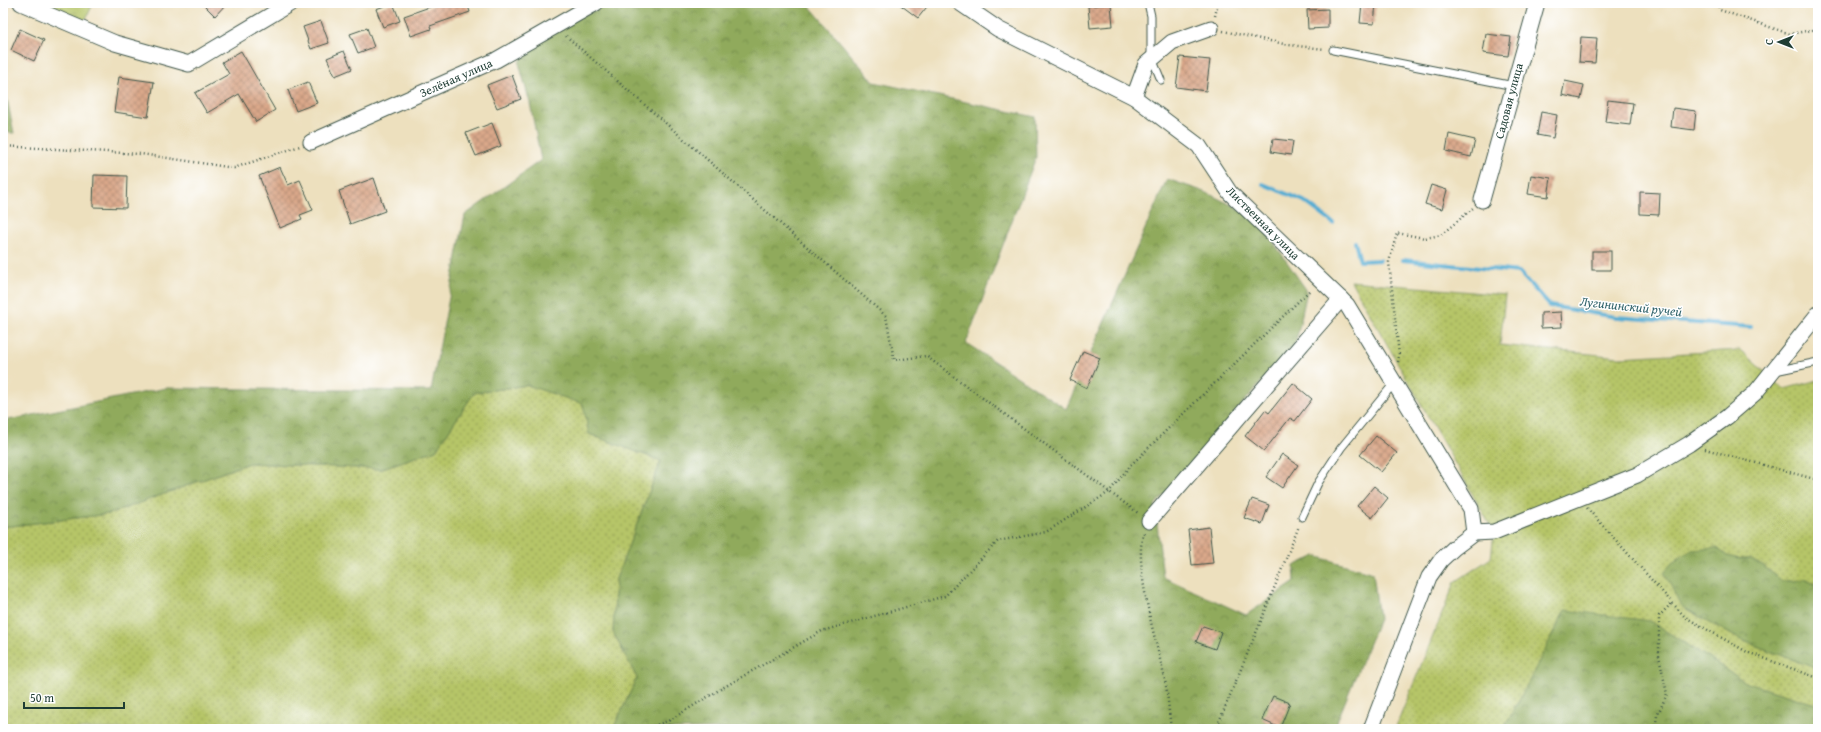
<svg xmlns="http://www.w3.org/2000/svg" width="1821" height="732" font-family="'Gentium Book Plus',serif">
  <style>
    .grass { fill: url(#grass-dots); stroke: #6a814e }
    .forest { fill: url(#forest-crowns); stroke: #587448 }
    .park { fill: url(#park-crowns); stroke: #6a814e }
    .lines { fill: none; stroke-linecap: round; stroke-linejoin: round }
    .stream { stroke: #56add3; stroke-width: 4 }
    .building { fill: url(#building-cross-hatch) }
    .lane-casing { stroke: #3e5549; stroke-width: 9 }
    .street-casing { stroke: #3e5549; stroke-width: 17 }
    .path { stroke: #3e5549; stroke-width: 2.5; stroke-dasharray: 1 3; stroke-linecap: butt }
    .lane { stroke: #fff; stroke-width: 7 }
    .street { stroke: #fff; stroke-width: 15 }
    .labels { text-anchor: middle; stroke-width: 3; stroke-linejoin: round; paint-order: stroke }
    .street-label { font-size: 12px; fill: #1f3d34; stroke: #fff }
    .water-label { font-size: 13px; font-style: italic; fill: #32646c; stroke: #fff }
  </style>
  <defs>
    <pattern id="grass-dots" width="8" height="8" patternUnits="userSpaceOnUse"><rect width="8" height="8" fill="#b6c568"/><path d="M2 2h.1M6 6h.1" fill="none" stroke="#93a156" stroke-width="1.8" stroke-linecap="round"/></pattern>
    <pattern id="forest-crowns" width="20" height="18" patternUnits="userSpaceOnUse"><rect width="20" height="18" fill="#90aa5c"/><path d="M2 6a3 3 0 1 1 6 0M12 15a3 3 0 1 1 6 0" fill="none" stroke="#758c4d"/></pattern>
    <pattern id="park-crowns" width="20" height="18" patternUnits="userSpaceOnUse"><rect width="20" height="18" fill="#b6c568"/><path d="M2 6a3 3 0 1 1 6 0M12 15a3 3 0 1 1 6 0" fill="none" stroke="#93a156"/></pattern>
    <pattern id="building-cross-hatch" width="8" height="8" patternUnits="userSpaceOnUse"><rect width="8" height="8" fill="#daa88a"/><path d="M0 0l8 8M0 8l8-8" fill="none" stroke="#b08a72"/></pattern>
  </defs>
  <rect width="100%" height="100%" fill="#fff"/>
  <filter id="ink" filterUnits="userSpaceOnUse"><feTurbulence type="fractalNoise" baseFrequency=".025" numOctaves="2"/><feDisplacementMap in="SourceGraphic" scale="8" xChannelSelector="R" yChannelSelector="G"/><feConvolveMatrix kernelMatrix="1 2 1 2 8 2 1 2 1" color-interpolation-filters="sRGB"/></filter>
  <filter id="wash" filterUnits="userSpaceOnUse"><feTurbulence type="fractalNoise" baseFrequency=".012" numOctaves="4" result="noise"/><feDisplacementMap in="SourceGraphic" scale="16" xChannelSelector="R" yChannelSelector="G"/><feGaussianBlur stdDeviation="0.9" result="paint"/><feColorMatrix in="noise" values="0 0 0 0 0 0 0 0 0 0 0 0 0 0 0 0 0 1.4 0 .05"/><feComposite in="paint" operator="in"/></filter>
  <g filter="url(#wash)">
    <rect width="100%" height="100%" fill="#ede0be"/>
    <g class="grass">
      <path d="M1351,281L1505,295L1500,345L1620,357L1740,350L1784,389L1818,380V586L1805,579L1794,581H1782L1762,565L1751,559H1739L1727,556L1717,548L1681,606L1741,640L1818,669V705L1747,683L1650,621L1524,691L1503,729H1395L1455,582L1491,558L1494,532Z"/>
      <path d="M527,385L584,404L589,434L661,461L616,579L613,632L637,678L613,729H3V527L109,514L249,463L380,469L436,450L474,393Z"/>
    </g>
    <g class="forest">
      <path d="M609,3H807L874,82L1035,117L1036,157L966,343L1066,409L1167,179L1205,192L1256,217L1307,291L1296,342L1155,505L1163,577L1246,615L1295,582L1294,566L1315,556L1373,573L1379,619L1336,724L1332,729H613L637,678L613,632L616,579L661,461L589,434L583,404L527,385L474,393L436,450L380,469L249,463L109,514L3,527V421L166,388L431,391L465,215L541,160L530,103L519,63L530,36L573,20Z"/>
      <path d="M3,79L14,133L3,132Z"/>
      <path d="M1717,548L1727,556L1739,559H1751L1762,565L1782,581H1794L1805,579L1818,586V669L1741,640L1681,606L1664,572L1672,563L1692,550Z"/>
      <path d="M1565,610L1650,621L1747,683L1818,705V729H1503L1524,691Z"/>
    </g>
    <path class="park" d="M48,3H91L93,4L84,23L46,7Z"/>
    <g class="lines">
      <g class="stream">
        <path d="M1263,184L1304,201L1333,223"/>
        <path d="M1355,242L1360,261L1380,260"/>
        <path d="M1403,260L1519,272L1550,306L1616,317L1751,327"/>
      </g>
    </g>
    <g id="blocks">
      <g class="building">
        <path d="M202,3H227L215,16Z"/>
        <path d="M393,3L400,21L383,27L376,9Z"/>
        <path d="M441,3H467L470,12L430,26L431,29L411,36L404,16Z"/>
        <path d="M898,3H930L918,18Z"/>
        <path d="M1362,3H1376L1374,24L1360,23Z"/>
        <path d="M1111,4L1113,26L1090,28L1088,6Z"/>
        <path d="M1328,9V28L1308,29L1307,10Z"/>
        <path d="M321,21L329,43L311,49L303,27Z"/>
        <path d="M367,28L374,47L358,53L350,34Z"/>
        <path d="M20,29L44,40L34,61L11,50Z"/>
        <path d="M1486,34L1511,37L1508,56L1483,53Z"/>
        <path d="M1581,37L1597,38L1595,63L1579,62Z"/>
        <path d="M241,51L275,110L256,122L239,94L207,113L195,93L229,74L222,62Z"/>
        <path d="M344,51L352,69L335,76L327,58Z"/>
        <path d="M1180,57L1210,60L1206,91L1176,87Z"/>
        <path d="M512,75L521,99L497,108L487,85Z"/>
        <path d="M119,77L154,82L148,117L114,112Z"/>
        <path d="M1565,81L1584,85L1581,99L1562,95Z"/>
        <path d="M308,82L317,103L296,111L288,90Z"/>
        <path d="M1608,100L1633,103L1630,125L1605,122Z"/>
        <path d="M1673,108L1696,111L1694,130L1671,127Z"/>
        <path d="M1541,112L1557,115L1553,138L1537,135Z"/>
        <path d="M492,123L501,146L476,156L466,133Z"/>
        <path d="M1449,134L1475,140L1471,157L1446,151Z"/>
        <path d="M1273,139L1293,141L1291,155L1271,152Z"/>
        <path d="M280,167L288,185L300,180L313,210L300,215L302,219L280,228L259,176Z"/>
        <path d="M94,175L127,176L126,208L93,207Z"/>
        <path d="M1531,175L1551,178L1548,197L1528,194Z"/>
        <path d="M374,178L385,211L350,224L339,191Z"/>
        <path d="M1431,185L1447,190L1442,209L1425,204Z"/>
        <path d="M1640,192L1660,193L1659,215L1640,214Z"/>
        <rect x="1592" y="251" width="19" height="19"/>
        <path d="M1561,312L1562,327L1541,328V313Z"/>
        <path d="M1083,351L1100,358L1087,388L1070,380Z"/>
        <path d="M1293,383L1312,399L1295,421L1290,418L1264,451L1245,436L1265,410L1269,413Z"/>
        <path d="M1376,436L1397,453L1381,472L1360,455Z"/>
        <path d="M1282,454L1298,465L1282,488L1266,477Z"/>
        <path d="M1374,486L1388,498L1372,518L1357,506Z"/>
        <path d="M1252,499L1269,505L1262,524L1244,518Z"/>
        <path d="M1209,527L1213,563L1192,565L1188,530Z"/>
        <path d="M1203,626L1221,632L1215,649L1196,642Z"/>
        <path d="M1273,696L1290,703L1280,728L1262,720Z"/>
      </g>
    </g>
  </g>
  <g filter="url(#ink)">
    <use href="#blocks" fill-opacity="0" stroke="#3e5549" stroke-width="1"/>
    <g class="lines">
      <g class="lane-casing">
        <g id="lane">
          <path d="M1148,3L1151,16V56L1161,80"/>
          <path d="M1333,50L1514,86"/>
          <path d="M1775,371L1818,362"/>
          <path d="M1302,517L1318,483L1341,448L1395,382"/>
        </g>
      </g>
      <g class="street-casing">
        <g id="street">
          <path d="M21,3L115,43L189,64L291,3"/>
          <path d="M960,3L998,29L1134,97L1199,146L1230,193L1347,305L1471,509L1474,533"/>
          <path d="M1134,97L1146,64L1172,42L1211,28"/>
          <path d="M311,142L496,60L596,3"/>
          <path d="M1482,200L1537,3"/>
          <path d="M1149,521L1341,299"/>
          <path d="M1371,729L1429,577L1441,560L1454,548L1474,533L1494,532L1637,475L1689,444L1727,417L1755,393L1818,314"/>
        </g>
      </g>
      <g class="path">
        <path d="M1717,3L1720,10L1790,34L1818,29"/>
        <path d="M1215,16L1218,3"/>
        <path d="M1223,31L1289,45L1325,49"/>
        <path d="M566,36L886,316L894,360L926,356L1138,513"/>
        <path d="M3,146L141,154L234,168L300,146"/>
        <path d="M1398,362L1399,355L1389,262L1397,233L1425,238L1441,235L1473,208"/>
        <path d="M1705,449L1818,480"/>
        <path d="M1587,508L1685,617L1747,652L1818,678"/>
        <path d="M1144,533C1132,561 1158,648 1165,680C1168,696 1169,713 1171,729"/>
        <path d="M646,729L670,720"/>
        <path d="M668,729L670,720L719,690L822,631L945,596L998,541L1046,532L1109,492L1130,466L1311,289"/>
        <path d="M1216,729L1261,621L1299,526"/>
        <path d="M1655,729L1657,716L1667,694L1659,656V616L1672,603"/>
      </g>
      <use href="#lane" class="lane"/>
      <use href="#street" class="street"/>
    </g>
  </g>
  <g class="labels">
    <g class="street-label">
      <text transform="translate(456 78) rotate(-24)" y="4">Зелёная улица</text>
      <text transform="translate(1509 101) rotate(-75)" y="4">Садовая улица</text>
      <text transform="translate(1263 223) rotate(45)" y="4">Лиственная улица</text>
    </g>
    <g class="water-label">
      <text transform="translate(1631 306) rotate(6)" y="5">Лугининский ручей</text>
    </g>
  </g>
  <rect width="1821" height="732" fill="none" stroke="#fff" stroke-width="16"/>
  <g transform="translate(1779 42) rotate(270)" stroke="#ffffff" stroke-width="3" paint-order="stroke">
  <path d="M0-3L7 15L0 10L-7 15Z" fill="#1f3d34"/>
  <text y="-6" font-size="11" font-weight="bold" text-anchor="middle" fill="#1f3d34">С</text>
  </g>
  <path d="M24 702v6h100v-6" fill="none" stroke="#1f3d34" stroke-width="2"/>
  <text x="30" y="702" font-size="12" fill="#1f3d34" stroke="#ffffff" stroke-width="3" paint-order="stroke">50 m</text>
</svg>
